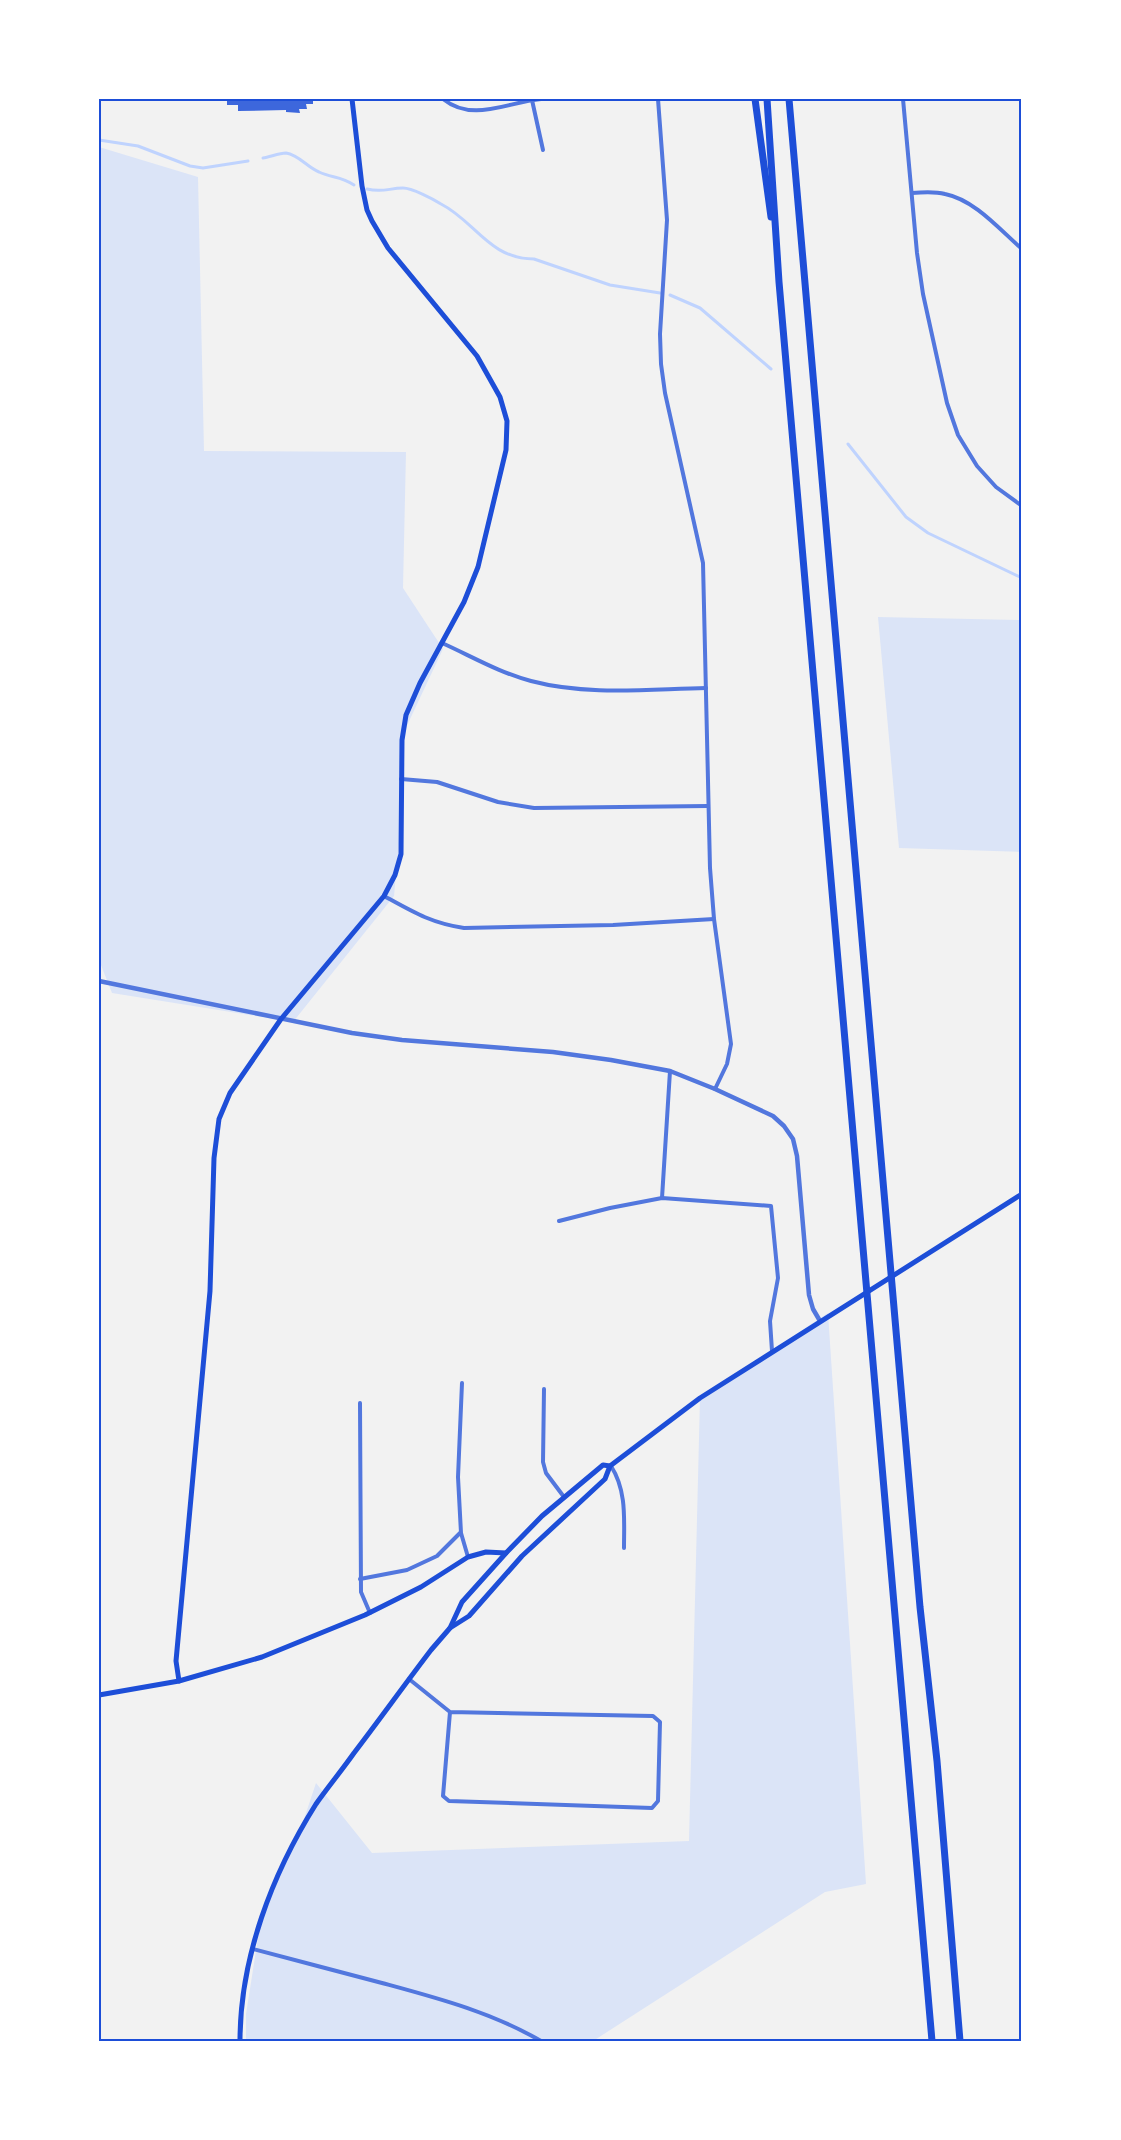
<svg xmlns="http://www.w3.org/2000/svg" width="1121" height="2140" font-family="Mulish,sans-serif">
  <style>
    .green { fill: #dbe4f7 }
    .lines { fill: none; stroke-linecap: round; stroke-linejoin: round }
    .stream { stroke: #bfd3fe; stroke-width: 3 }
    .building { fill: #3d67dc }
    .minor { stroke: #5277de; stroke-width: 4 }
    .tertiary { stroke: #5277de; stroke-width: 4.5 }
    .secondary { stroke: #1d4ed8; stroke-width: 5 }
    .motorway { stroke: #1d4ed8; stroke-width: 7 }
    .neatline { fill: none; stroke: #1d4ed8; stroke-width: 2 }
  </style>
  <rect width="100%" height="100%" fill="#f2f2f2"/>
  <g class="green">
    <path d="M99,147L198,177L204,451L406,452L403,588L443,649L403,734V800L394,896L293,1022L112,993L99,960Z"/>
    <path d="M878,617L1022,620V852L899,848Z"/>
    <path d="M828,1313L866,1884L825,1892L593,2041H246V2014L261,1919L301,1828L316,1783L372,1853L689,1841L700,1398Z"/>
  </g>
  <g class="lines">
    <g class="stream">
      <path d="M99,140L138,146L190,166L203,168L248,161"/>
      <path d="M263,158C270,157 279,153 286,153C299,155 307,167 319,172C332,178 341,176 354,185"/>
      <path d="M367,189C383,193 389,188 403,188C412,188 433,199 441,204C475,221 489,259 534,259L610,285L660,293"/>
      <path d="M670,295L700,308L771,369"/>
      <path d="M848,444L906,517L928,533L1022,578"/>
    </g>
  </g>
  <path class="building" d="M227,99H313V104H306L307,109H299L300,113L286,112V110L238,111V105H227Z"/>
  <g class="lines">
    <g class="minor">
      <path d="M443,99C473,123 507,102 541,99"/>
      <path d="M658,99L667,220L660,334L661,364L665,393L703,563L710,868L714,919L731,1044L727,1064L715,1089"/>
      <path d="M903,99L917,253L923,294L947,403L958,435L977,466L996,487L1022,506"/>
      <path d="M532,100L543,150"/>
      <path d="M912,193C923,192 934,191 945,194C975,200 1000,230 1022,249"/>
      <path d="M442,643C471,656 500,673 531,681C588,696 648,689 706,688"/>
      <path d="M401,779L437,782L498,802L534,808L708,806"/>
      <path d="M384,896C413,912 431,923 464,928L613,925L714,919"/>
      <path d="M662,1198L670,1071"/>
      <path d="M559,1221L610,1208L662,1198L771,1206L778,1278L770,1321L772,1351"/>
      <path d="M462,1383L458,1477L461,1533L468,1557"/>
      <path d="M544,1389L543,1462L546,1473L564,1497"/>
      <path d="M360,1403L361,1592L370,1613"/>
      <path d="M611,1466C627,1491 624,1520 624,1548"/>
      <path d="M360,1579L407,1570L437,1556L460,1533"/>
      <path d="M409,1679L450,1712L653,1716L660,1722L658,1801L652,1808L449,1801L443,1796L450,1712"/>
      <path d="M253,1949C296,1960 339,1972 382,1983C437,1998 491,2012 541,2041"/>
    </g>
    <path class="tertiary" d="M99,981L352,1033L402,1040L553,1052L611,1060L670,1071L715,1089L773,1116L784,1126L793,1139L797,1156L809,1295L813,1309L820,1321"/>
    <g class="secondary">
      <path d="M450,1628L469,1616L522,1556L605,1479L610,1466L700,1398L1022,1194"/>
      <path d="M179,1681L176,1661L210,1291L214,1158L219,1119L230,1093L281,1019L384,896L395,875L401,854L402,740L406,715L420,683L464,602L478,567L506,450L507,421L500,397L477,356L388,248L372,221L367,210L362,186L352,99"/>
      <path d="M99,1695L179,1681L262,1657L365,1615L421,1587L468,1557L486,1552L506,1553"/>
      <path d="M240,2041C240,1958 272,1874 316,1804C328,1787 342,1770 354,1753C380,1719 405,1684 431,1650L450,1628L462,1602L506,1553L542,1516L603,1465L610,1466"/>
    </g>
    <g class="motorway">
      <path d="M755,99L771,217"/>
      <path d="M767,99L779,282L932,2041"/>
      <path d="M789,99L920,1607L937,1761L960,2041"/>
    </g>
  </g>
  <rect width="1121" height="2140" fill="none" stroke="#ffffff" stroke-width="201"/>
  <rect x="100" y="100" width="920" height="1940" class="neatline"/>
</svg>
